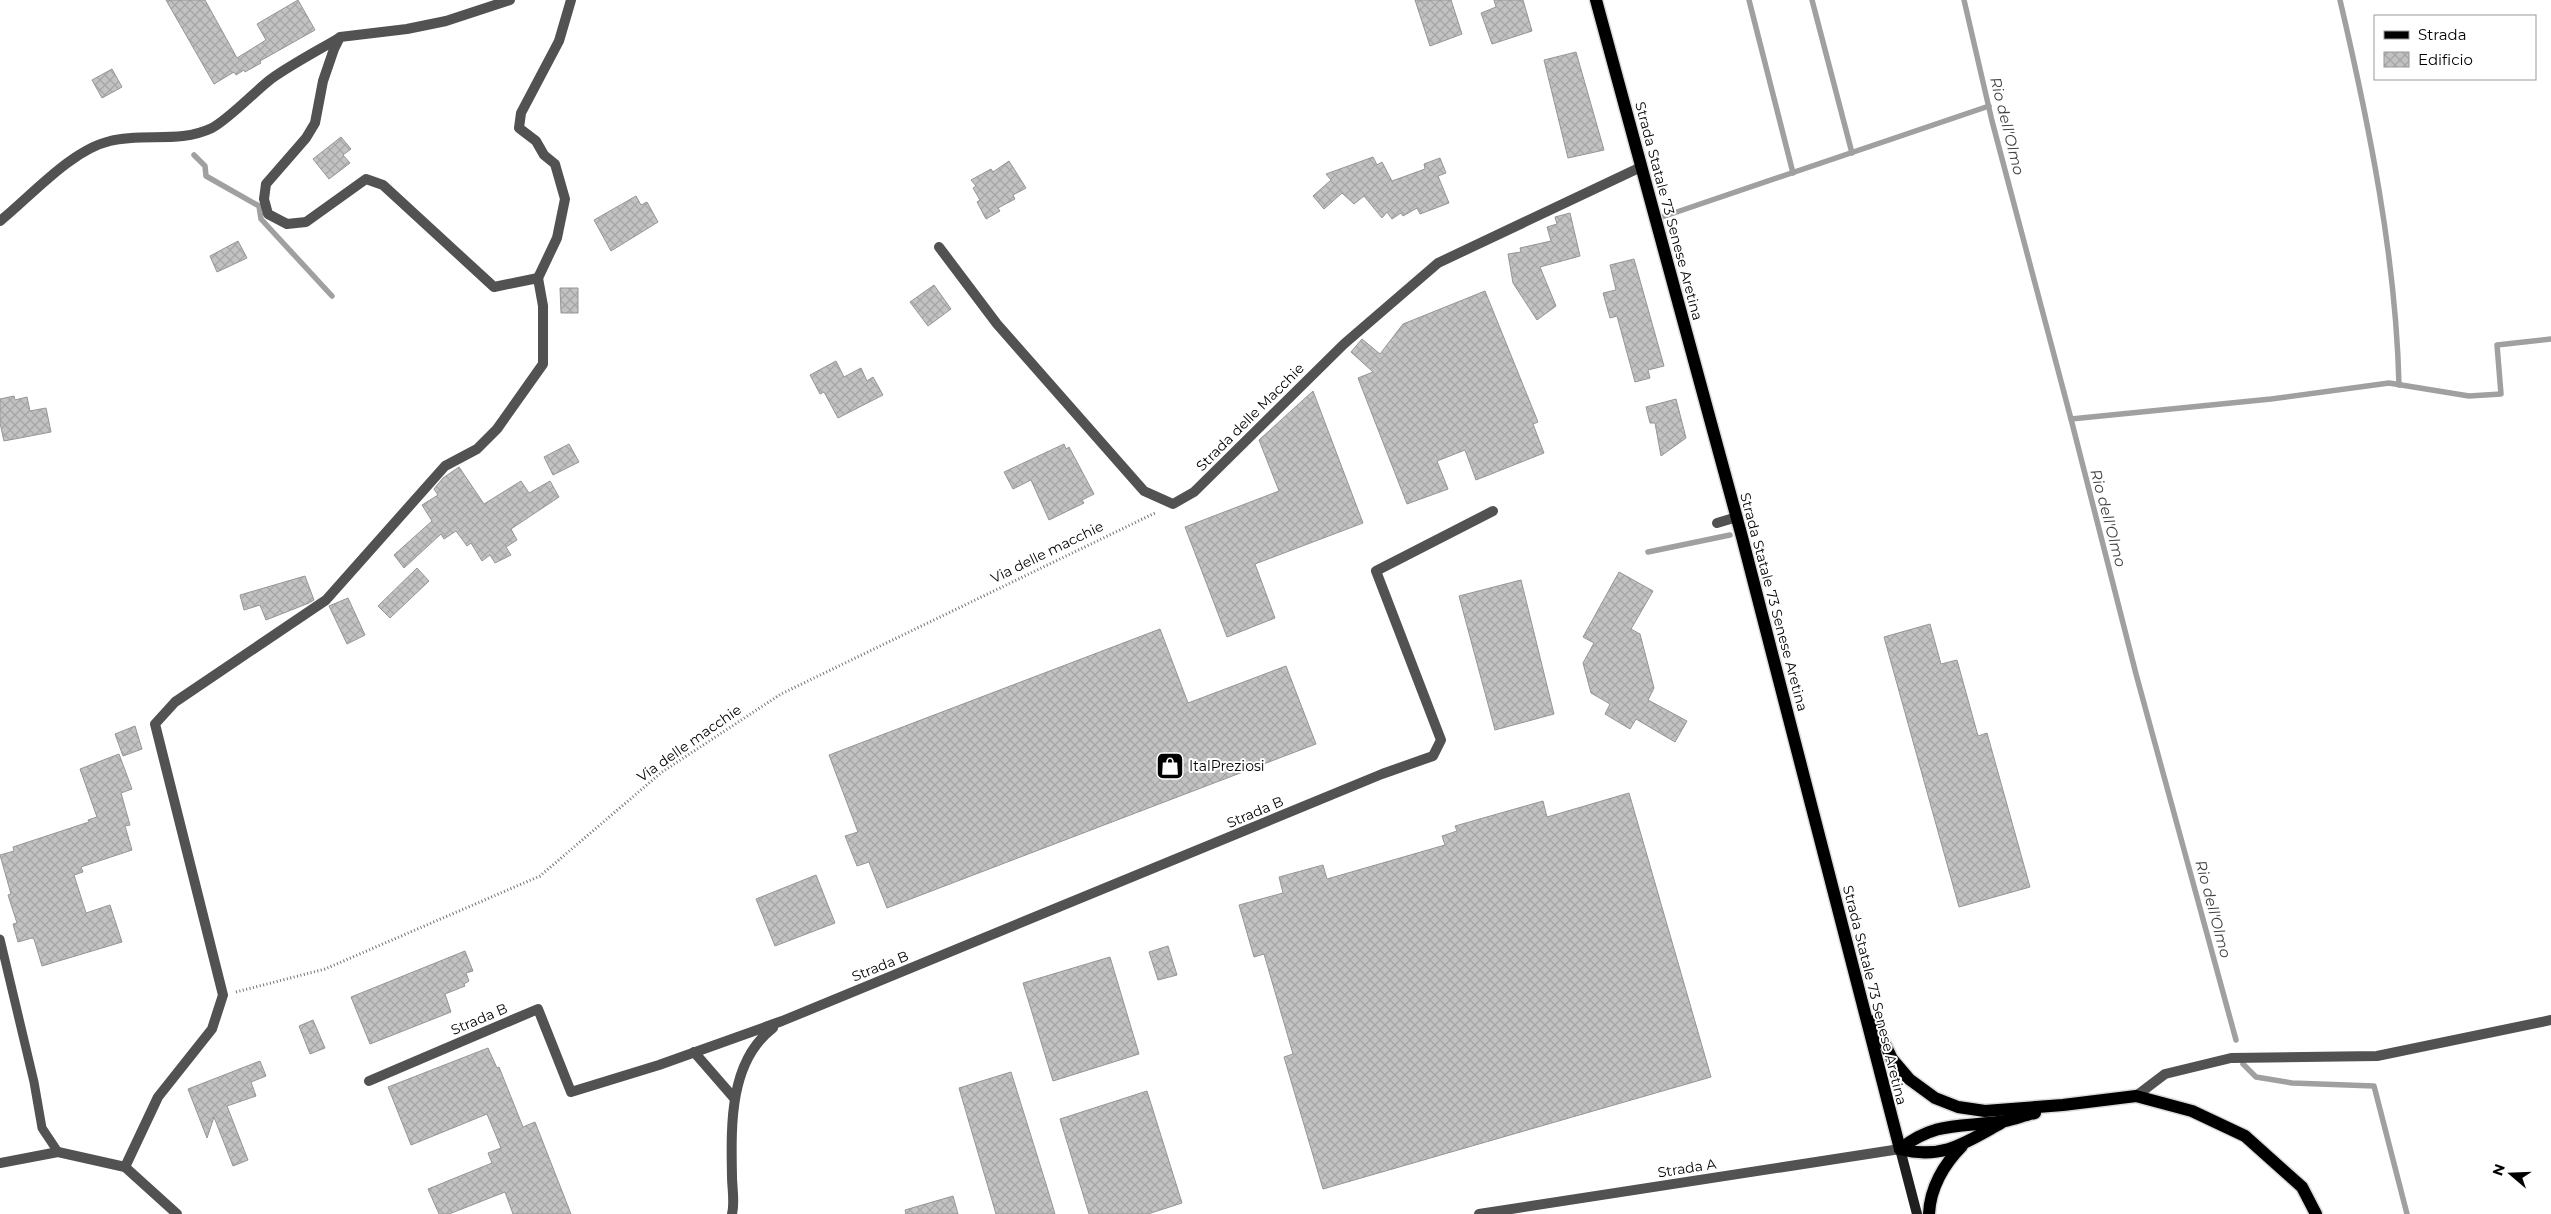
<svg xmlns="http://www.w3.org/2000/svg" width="2551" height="1214" font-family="Montserrat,sans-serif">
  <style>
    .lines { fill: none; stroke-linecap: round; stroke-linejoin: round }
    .stream { stroke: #a0a0a0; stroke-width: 5.5 }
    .building { fill: url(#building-cross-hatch); stroke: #969696 }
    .primary-casing { stroke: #dbdbdb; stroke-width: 15 }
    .path { stroke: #747474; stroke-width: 3; stroke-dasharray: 1 2.5; stroke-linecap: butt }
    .lane { stroke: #525252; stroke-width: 9 }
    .street { stroke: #525252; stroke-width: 10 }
    .secondary { stroke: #1f1f1f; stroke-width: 10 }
    .primary { stroke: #000; stroke-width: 12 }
    .labels { text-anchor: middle; stroke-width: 4; stroke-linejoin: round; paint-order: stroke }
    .street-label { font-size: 14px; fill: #000; stroke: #fff }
    .poi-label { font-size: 14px; fill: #000; stroke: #fff; text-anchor: start }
    .water-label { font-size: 15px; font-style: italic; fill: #414141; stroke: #fff }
  </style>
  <defs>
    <pattern id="building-cross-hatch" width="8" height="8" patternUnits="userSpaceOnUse" patternTransform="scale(1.25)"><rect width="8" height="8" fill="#c2c2c2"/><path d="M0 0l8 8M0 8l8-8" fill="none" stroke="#a5a5a5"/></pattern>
  </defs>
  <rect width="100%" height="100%" fill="#fff"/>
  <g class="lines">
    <g class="stream">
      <path d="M1749,0L1793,173"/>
      <path d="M1812,0L1852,153"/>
      <path d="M1964,0L1992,121L2071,419L2136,674L2236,1040"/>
      <path d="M2340,0C2369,124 2396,258 2399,385"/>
      <path d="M194,155L205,166L206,176L259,206L261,219L332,296"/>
      <path d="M1662,217L1989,106"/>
      <path d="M2071,419L2271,399L2389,383L2469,396L2501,394L2497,345L2551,339"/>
      <path d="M1648,552L1730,535"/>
      <path d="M2243,1064L2256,1077L2292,1083L2374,1086L2407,1214"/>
    </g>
  </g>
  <g class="building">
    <path d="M166,0H205L237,58L266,40L257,24L298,0L315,30L260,61L261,63L245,72L244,70L236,75L234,72L214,84Z"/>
    <path d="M1415,0H1451L1462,34L1430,46Z"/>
    <path d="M1494,0H1523L1532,31L1492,44L1481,13L1496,7Z"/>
    <path d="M1576,52L1604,150L1568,158L1544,60Z"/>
    <path d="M112,69L122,87L102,98L92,80Z"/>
    <path d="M341,137L351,149L343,155L350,163L329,179L313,159Z"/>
    <path d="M1373,157L1377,165L1382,162L1392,181L1425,169L1424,164L1440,158L1446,173L1438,176L1449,203L1420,214L1417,208L1403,216L1401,213L1392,219L1387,212L1382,218L1364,196L1354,204L1342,193L1324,209L1313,196L1331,180L1326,174Z"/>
    <path d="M1009,161L1026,188L1013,195L1015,199L998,208L1000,211L986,219L977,202L980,200L973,188L976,186L971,180L991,169L993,172Z"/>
    <path d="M636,196L641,205L647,202L658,222L611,251L594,220Z"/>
    <path d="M1570,213L1580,256L1540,267L1556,306L1537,320L1513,283L1508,254L1521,252L1520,248L1551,241L1547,227L1557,224L1555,217Z"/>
    <path d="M238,241L247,258L217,272L210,256Z"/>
    <path d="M1634,259L1664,366L1648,370L1650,378L1635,382L1617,316L1610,318L1603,293L1616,290L1610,265Z"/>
    <path d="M934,285L951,309L928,326L910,302Z"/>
    <path d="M560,288H578V313H561Z"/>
    <path d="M1485,291L1538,422L1533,424L1544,453L1476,480L1465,450L1437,461L1448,489L1407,504L1358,378L1373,372L1351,352L1362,339L1380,354L1403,324Z"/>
    <path d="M836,361L844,377L861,368L867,381L873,377L883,395L838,418L824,392L820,394L810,375Z"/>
    <path d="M1313,391L1363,523L1255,564L1275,618L1227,637L1185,527L1279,491L1259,440Z"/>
    <path d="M14,396L15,400L27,397L30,411L46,408L51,432L4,441L0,423V399Z"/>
    <path d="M1676,399L1686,438L1661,456L1655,423H1650L1646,407Z"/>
    <path d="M569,444L579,462L553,475L544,457Z"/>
    <path d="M1064,444L1066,449L1069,447L1094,494L1082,500L1084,503L1049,520L1031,480L1013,489L1004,472Z"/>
    <path d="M459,467L484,504L521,481L529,493L550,481L559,497L511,529L517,540L506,547L511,555L495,563L490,555L482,561L471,543L467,546L456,531L444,539L441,534L404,568L394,555L432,521L422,505L438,495L434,489L443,478Z"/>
    <path d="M417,568L429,581L390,618L378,606Z"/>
    <path d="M1619,572L1653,591L1631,629L1640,634L1654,688L1648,700L1687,721L1675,742L1636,719L1630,729L1605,714L1610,704L1591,693L1583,663L1594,643L1583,637Z"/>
    <path d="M305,576L314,600L309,603L266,620L260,605L244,610L240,595Z"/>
    <path d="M1521,580L1554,714L1495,730L1459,596Z"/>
    <path d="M348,598L365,635L347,644L329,606Z"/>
    <path d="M1930,624L1941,664L1957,660L1978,736L1987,733L2030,887L1959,907L1884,637Z"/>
    <path d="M1160,629L1188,703L1286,666L1316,744L887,908L869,862L857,866L845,836L858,832L829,755Z"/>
    <path d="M135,726L142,749L123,756L115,734Z"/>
    <path d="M119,754L132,789L121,793L130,825L125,826L132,850L81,867L83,872L74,875L86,913L110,905L122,942L42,966L34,939L32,938L18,942L13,924L17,923L8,895L11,894L0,855L14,851L13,847L89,822L88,820L97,817L80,769Z"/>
    <path d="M1629,793L1711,1077L1323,1189L1284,1057L1293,1054L1264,954L1254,957L1239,905L1283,893L1279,877L1323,865L1327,879L1445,845L1442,836L1457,831L1455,826L1543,801L1547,817Z"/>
    <path d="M816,875L835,923L775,946L756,899Z"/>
    <path d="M1168,946L1177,975L1158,980L1149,952Z"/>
    <path d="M465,951L473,971L466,973L469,981L464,984L465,986L445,994L451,1012L370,1044L351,997Z"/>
    <path d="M1110,957L1139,1054L1053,1081L1023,983Z"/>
    <path d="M313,1020L325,1048L310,1054L299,1026Z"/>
    <path d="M488,1048L497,1068L499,1067L523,1127L535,1122L571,1214H513L505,1192L449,1214H439L428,1189L492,1163L488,1153L501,1148L487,1114L411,1145L388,1087Z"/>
    <path d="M260,1061L266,1076L251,1082L256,1096L227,1106L248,1160L233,1166L214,1117L207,1138L188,1089Z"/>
    <path d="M1011,1072L1046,1184L1055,1214H996L959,1088Z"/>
    <path d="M1147,1091L1182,1203L1148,1214H1089L1060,1119Z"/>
    <path d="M953,1196L958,1214H906L905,1210Z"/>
  </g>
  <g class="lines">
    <g class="primary-casing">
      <g id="primary">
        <path d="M1596,0L1742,537L1900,1149"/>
        <path d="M1874,1021L1892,1059L1909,1079L1935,1098L1958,1107L1985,1111L2063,1105L2136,1096L2192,1111L2245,1136L2302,1187L2316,1214"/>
        <path d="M1900,1149C1937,1120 1962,1128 2005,1121C2015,1119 2025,1115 2035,1113"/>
        <path d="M1900,1149C1942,1160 1965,1143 2001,1123"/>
        <path d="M1929,1214C1930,1188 1944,1164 1962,1146"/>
      </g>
    </g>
    <path class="path" d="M236,992L325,969L540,876L662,772L781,694L1157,512"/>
    <path class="lane" d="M0,939L34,1082L42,1128L58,1152"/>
    <g class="street">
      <path d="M0,221C31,196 71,150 110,141C145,132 178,144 212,128C230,118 253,93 271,79C292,64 317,51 339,38"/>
      <path d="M939,247L997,324L1144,491L1173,504L1194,492L1344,344L1438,263L1641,167"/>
      <path d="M538,278L557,238L565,199L555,164L544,155L536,141L519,128L521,113L559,41L571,0"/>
      <path d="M1717,523L1737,517"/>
      <path d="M694,1052L734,1098"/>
      <path d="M369,1081L538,1009L571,1092L659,1065L782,1021L1382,774L1433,756L1441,740L1376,571L1493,511"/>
      <path d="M2136,1096L2165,1074L2231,1058L2377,1056L2551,1020"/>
      <path d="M0,1163L58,1152L125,1167L177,1214"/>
      <path d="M125,1167L158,1097L212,1029L223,995L155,724L175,702L326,600L445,466L477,449L497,429L543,364V306L538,278L494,287L383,185L366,179L306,222L287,224L268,214L264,199L266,184L306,138L315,123L323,81L334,49L340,37L407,29L446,21L510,0"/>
      <path d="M732,1214C735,1202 732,1188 732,1176C731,1126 729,1061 773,1028"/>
      <path d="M1479,1214L1900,1149"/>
    </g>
    <path class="secondary" d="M1900,1149L1917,1214"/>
    <use href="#primary" class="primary"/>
  </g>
  <defs>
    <g id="shop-square" transform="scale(1.4375)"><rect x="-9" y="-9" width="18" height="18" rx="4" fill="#000" stroke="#fff"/><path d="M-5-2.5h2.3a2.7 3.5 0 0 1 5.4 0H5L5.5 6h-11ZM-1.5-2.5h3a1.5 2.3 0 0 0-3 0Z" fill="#fff"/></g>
  </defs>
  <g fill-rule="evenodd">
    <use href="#shop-square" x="1170" y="766"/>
  </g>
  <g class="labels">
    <g class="street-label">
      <text transform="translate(1669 211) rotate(75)" y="5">Strada Statale 73 Senese Aretina</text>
      <text transform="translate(1250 417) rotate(-45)" y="5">Strada delle Macchie</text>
      <text transform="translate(1047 552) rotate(-26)" y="5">Via delle macchie</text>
      <text transform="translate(1774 602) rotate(75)" y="5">Strada Statale 73 Senese Aretina</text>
      <text transform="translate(689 743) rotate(-35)" y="5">Via delle macchie</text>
      <text transform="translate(1255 812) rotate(-23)" y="5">Strada B</text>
      <text transform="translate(880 966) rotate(-22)" y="5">Strada B</text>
      <text transform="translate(1875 995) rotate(76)" y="5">Strada Statale 73 Senese Aretina</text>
      <text transform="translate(479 1019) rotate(-23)" y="5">Strada B</text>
      <text transform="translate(1687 1168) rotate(-9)" y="5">Strada A</text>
    </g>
    <g class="poi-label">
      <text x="1189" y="771">ItalPreziosi</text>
    </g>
    <g class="water-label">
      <text transform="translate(2007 126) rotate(76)" y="5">Rio dell'Olmo</text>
      <text transform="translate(2108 518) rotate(75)" y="5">Rio dell'Olmo</text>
      <text transform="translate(2213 909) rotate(75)" y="5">Rio dell'Olmo</text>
    </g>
  </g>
  <rect x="2374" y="15" width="162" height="65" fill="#ffffff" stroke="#999999"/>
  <rect x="2384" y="31" width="25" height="8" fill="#000000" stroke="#999999"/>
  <text x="2418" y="40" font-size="15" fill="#000000">Strada</text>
  <rect x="2384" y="52" width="25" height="15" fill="url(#building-cross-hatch)" stroke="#999999"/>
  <text x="2418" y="65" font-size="15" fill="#000000">Edificio</text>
  <g transform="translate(2511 1174) rotate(289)" stroke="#ffffff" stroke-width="4" paint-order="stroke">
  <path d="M0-4L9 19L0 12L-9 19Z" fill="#000000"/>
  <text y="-8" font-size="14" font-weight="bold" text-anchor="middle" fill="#000000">N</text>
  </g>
</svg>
